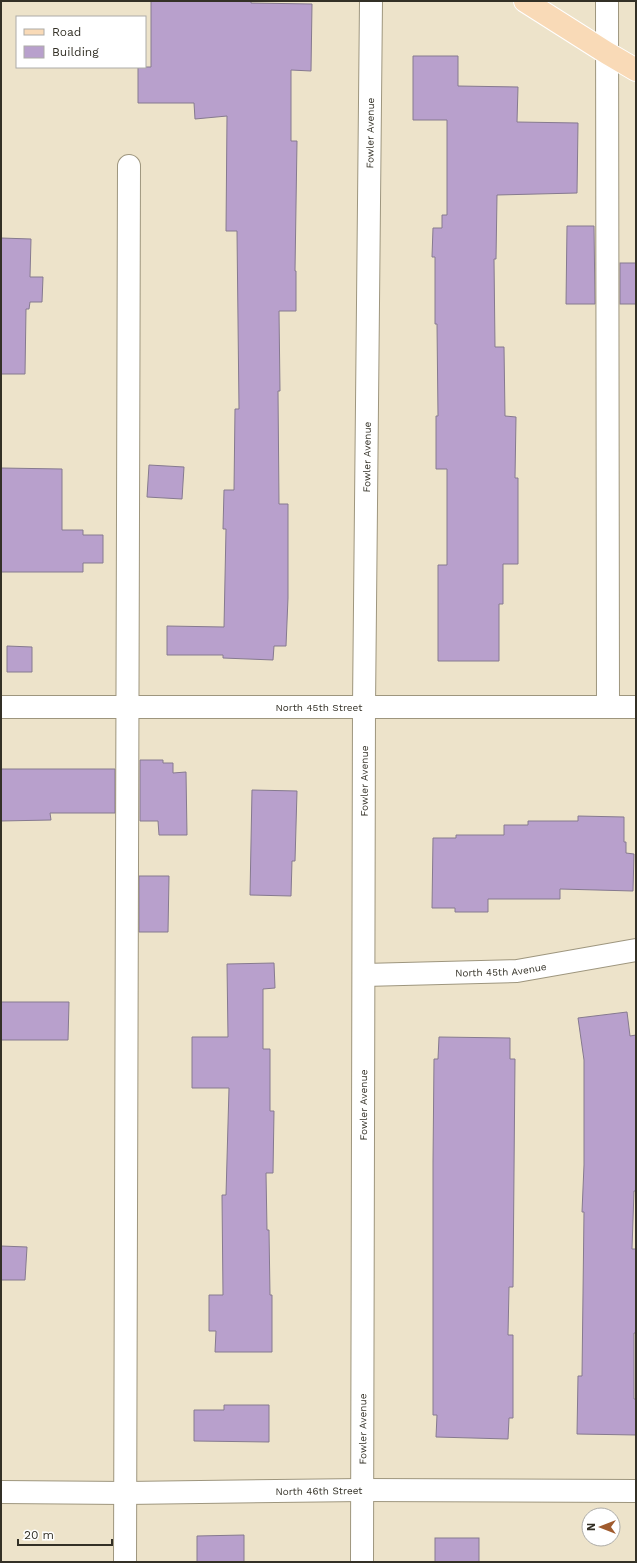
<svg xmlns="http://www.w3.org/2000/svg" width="637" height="1563" font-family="'Work Sans',sans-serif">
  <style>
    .building { fill: #b8a0cc; stroke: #867a8f }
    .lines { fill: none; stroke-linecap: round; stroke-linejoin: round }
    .minor-casing { stroke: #9e967e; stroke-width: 24 }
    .major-casing { stroke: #fff; stroke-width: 24 }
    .minor { stroke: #fff; stroke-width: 22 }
    .major { stroke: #f9dab7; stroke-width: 22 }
    .labels { text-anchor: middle; stroke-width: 3; stroke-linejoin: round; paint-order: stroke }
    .street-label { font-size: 10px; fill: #333026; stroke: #fff }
  </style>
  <rect width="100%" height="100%" fill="#ede3ca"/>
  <g class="building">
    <path d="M151,1H251V3L312,4L311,71L291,70V141H297L295,271H296V311H279L280,391H278L279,504H288V598L286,646H274L273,660L223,658V655H167V626L224,627L226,529H223L224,490H234L235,409H239L237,231H226L227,116L195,119L194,103H138V67H151Z"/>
    <path d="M413,56H458V86L518,87L517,122L578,123L577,193L497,195L496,259H494L495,347H504L505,416L516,417L515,478H518V564H503V604H499V661H438V565H447V469H436V416H438L437,324H435V257H432L433,228H442V215H447V120H413Z"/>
    <path d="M567,226H594L595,304H566Z"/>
    <path d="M1,238L31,239L30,277H43L42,302H30L29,309H26L25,374H1Z"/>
    <rect x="620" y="263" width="16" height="41"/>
    <path d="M149,465L184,467L182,499L147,497Z"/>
    <path d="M1,468L62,469V530H83V535H103V563H83V572H1Z"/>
    <path d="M7,646L32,647V672H7Z"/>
    <path d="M140,760H163V763H173V773L186,772L187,835H159L158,821H140Z"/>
    <path d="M1,769H115V813H50L51,820L1,821Z"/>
    <path d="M252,790L297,791L295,861H292L291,896L250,895Z"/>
    <path d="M578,816L624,817V842H626V853L634,854L633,891L560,889V899H488V912H455V908H432L433,838H456V835H504V825H528V821H578Z"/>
    <path d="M139,876H169L168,932H139Z"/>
    <path d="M274,963L275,988L263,989V1049H270V1111H274L273,1173H266L267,1230H269L270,1295H272V1352H215L216,1331H209V1295H223L222,1195H226L229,1088H192V1037H228L227,964Z"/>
    <path d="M1,1002H69L68,1040H1Z"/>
    <path d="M627,1012L630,1036L636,1035V1191H634L632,1249H636V1333H634V1399H636V1435L577,1434L578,1376H582L584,1212H582L584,1165V1060L578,1018Z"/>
    <path d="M439,1037L510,1038V1059H515L513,1287H509L508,1335H513V1418H509L508,1439L436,1437L437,1415H433V1162L434,1059H438Z"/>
    <path d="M1,1246L27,1247L25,1280H1Z"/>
    <path d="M224,1405H269V1442L194,1441V1410H224Z"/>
    <path d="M244,1535V1562H197V1536Z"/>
    <rect x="435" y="1538" width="44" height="24"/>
  </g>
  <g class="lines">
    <g class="minor-casing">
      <g id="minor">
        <path d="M607,1L608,707"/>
        <path id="s1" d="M1,707H636"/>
        <path id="s2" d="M364,975L517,971L636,950"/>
        <path id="s3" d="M1,1492L126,1493L362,1490L636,1491"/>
        <path d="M125,1562L129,166"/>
        <path id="s4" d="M362,1562L364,707L371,1"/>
      </g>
    </g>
    <g class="major-casing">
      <path id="major" d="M525,1L607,53L636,70"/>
    </g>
    <use href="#minor" class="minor"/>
    <use href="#major" class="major"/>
  </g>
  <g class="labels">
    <g class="street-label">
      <text dy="4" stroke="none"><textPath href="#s4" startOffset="1429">Fowler Avenue</textPath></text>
      <text dy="4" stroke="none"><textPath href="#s4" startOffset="1105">Fowler Avenue</textPath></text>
      <text dy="4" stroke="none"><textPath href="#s1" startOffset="318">North 45th Street</textPath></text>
      <text dy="4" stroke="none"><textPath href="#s4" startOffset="781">Fowler Avenue</textPath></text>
      <text dy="4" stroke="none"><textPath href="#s2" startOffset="137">North 45th Avenue</textPath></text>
      <text dy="4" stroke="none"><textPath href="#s4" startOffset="457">Fowler Avenue</textPath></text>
      <text dy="4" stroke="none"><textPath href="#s4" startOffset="133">Fowler Avenue</textPath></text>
      <text dy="4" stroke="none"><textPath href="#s3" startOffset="318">North 46th Street</textPath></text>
    </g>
  </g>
  <rect width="637" height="1563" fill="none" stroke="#333026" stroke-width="4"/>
  <rect x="16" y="16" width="130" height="52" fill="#ffffff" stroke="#adaca8"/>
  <rect x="24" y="29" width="20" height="6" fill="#f9dab7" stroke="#adaca8"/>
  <text x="52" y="36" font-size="12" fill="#333026">Road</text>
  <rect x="24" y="46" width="20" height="12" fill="#b8a0cc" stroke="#adaca8"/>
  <text x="52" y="56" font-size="12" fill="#333026">Building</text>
  <g transform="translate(601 1527) rotate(270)"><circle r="19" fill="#ffffff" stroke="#adaca8"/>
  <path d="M0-3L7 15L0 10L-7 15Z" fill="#a05b2e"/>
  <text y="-6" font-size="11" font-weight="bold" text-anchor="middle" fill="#333026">N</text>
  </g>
  <path d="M18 1539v6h94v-6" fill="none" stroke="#333026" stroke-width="2"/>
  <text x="24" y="1539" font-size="12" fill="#333026" stroke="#ffffff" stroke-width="3" paint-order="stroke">20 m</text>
</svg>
